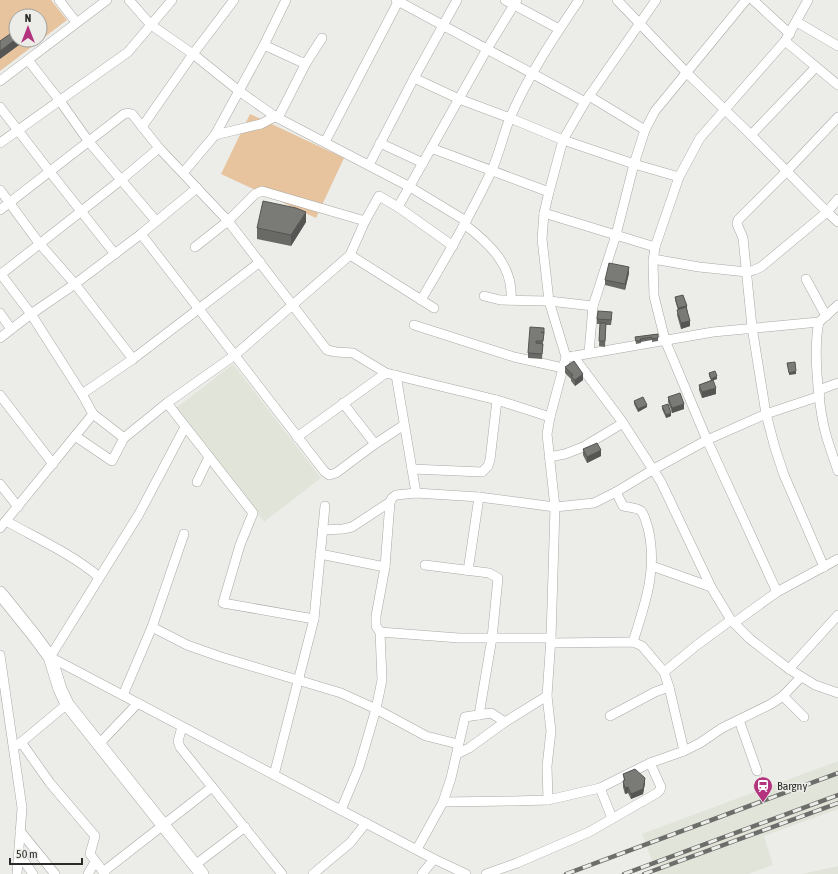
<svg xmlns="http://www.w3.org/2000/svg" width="838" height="874" font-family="'Asap Condensed',sans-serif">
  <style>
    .built { fill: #e1e4d9 }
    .green { fill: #e7c49e; fill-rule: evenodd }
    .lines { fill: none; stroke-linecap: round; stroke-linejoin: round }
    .street-casing { stroke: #a8a9a6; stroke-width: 10 }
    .secondary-casing { stroke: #a8a9a6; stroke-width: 14 }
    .street { stroke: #fff; stroke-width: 9 }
    .secondary { stroke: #fff; stroke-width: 13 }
    .rail-casing { stroke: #6d6e6b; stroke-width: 4.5 }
    .rail { stroke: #ecede9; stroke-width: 3; stroke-dasharray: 9; stroke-linecap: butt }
    .wall { fill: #696965 }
    .shaded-wall { fill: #555553 }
    .building { fill: #7a7a76; stroke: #555553 }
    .labels { text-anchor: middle; stroke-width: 3; stroke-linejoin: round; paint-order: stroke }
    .poi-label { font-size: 12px; fill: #2b2c2a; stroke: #ecede9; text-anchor: start }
  </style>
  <rect width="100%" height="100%" fill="#ecede9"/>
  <g class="built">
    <path d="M233,364L321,478L264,522L176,408Z"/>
    <path d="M838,761V809L764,836L773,865L748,874H657L642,834Z"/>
    <path d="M838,866V874H802Z"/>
  </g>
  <g class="green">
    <path d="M0,0H51L67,20L0,71ZM16,16H40V40H16Z"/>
    <path d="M250,114L344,158L316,218L221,174Z"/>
  </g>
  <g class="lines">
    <g class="street-casing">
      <g id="street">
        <path d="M59,0L76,22"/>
        <path d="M129,0L151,25L193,54L239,91L276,117L410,187L466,221"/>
        <path d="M396,0L585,102"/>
        <path d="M505,0L559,29"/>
        <path d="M617,0L686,72L751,135L827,212L838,222"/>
        <path d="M753,0L790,34"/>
        <path d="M797,22L838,46"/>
        <path d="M785,41L838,85"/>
        <path d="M264,45L301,62L306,63"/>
        <path d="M28,60L60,101L89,142L156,221"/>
        <path d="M414,78L459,99L510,118L563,140L634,164L679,177"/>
        <path d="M0,81L107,0"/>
        <path d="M589,96L645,130"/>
        <path d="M0,107L50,172L115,254"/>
        <path d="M142,127L193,54L234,0"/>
        <path d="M215,135L261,124L280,114L306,63L322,38"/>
        <path d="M751,135L816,67"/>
        <path d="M325,142L399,0"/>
        <path d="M0,143L128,52L172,0"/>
        <path d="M380,143L423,163"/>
        <path d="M431,148L549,192"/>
        <path d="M369,165L414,78L457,0"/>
        <path d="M183,173L215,135L264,45L286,0"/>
        <path d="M0,190L39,243L75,284L133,359"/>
        <path d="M398,207L487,49L517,0"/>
        <path d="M0,210L124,114L128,113L132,114L159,148L228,221L327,350L336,352L353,353L386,373L497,400L550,417"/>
        <path d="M544,213L655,247"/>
        <path d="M464,224C489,243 514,266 511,300"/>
        <path d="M141,234L324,471L329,475L336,473L375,444L404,425"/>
        <path d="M195,247L228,221L255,194L262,191L365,221"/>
        <path d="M350,255L434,308"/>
        <path d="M653,259L699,267L747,272L754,270L761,267L827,212L838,199"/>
        <path d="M0,273L31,314L82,394L93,414L124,438"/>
        <path d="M0,275L121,180L159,148"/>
        <path d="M806,279L826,316"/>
        <path d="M484,296L500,300L549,301L593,306"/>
        <path d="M421,300C446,258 470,216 491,172C499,155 503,135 510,118C528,76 554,37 579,0"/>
        <path d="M0,313L11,329"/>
        <path d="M819,322C813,348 818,399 824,427C827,441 833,456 838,471"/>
        <path d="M414,325L514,357L563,368"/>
        <path d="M0,338L31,314L75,284L141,234L197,188"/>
        <path d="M589,353L593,306L616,235L634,164L645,130L655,111L746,0"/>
        <path d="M573,356L621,420L661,482L711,587L731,620L750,639L789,669L815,685L838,693"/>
        <path d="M569,357L713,332L819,322L838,305"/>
        <path d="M396,375L416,493"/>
        <path d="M819,390L838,383"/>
        <path d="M82,394L133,359L260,262"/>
        <path d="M0,395L53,464"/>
        <path d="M167,403L253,513L240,545L223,603L314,619"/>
        <path d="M343,403L375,444"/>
        <path d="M185,427L139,514L50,657L434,859L466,874"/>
        <path d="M75,436L112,461L124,438L167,403L235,355L350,255L365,221L379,196L398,207L453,246"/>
        <path d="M297,437L386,373"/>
        <path d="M549,457L565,454L583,447L623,423"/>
        <path d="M412,469L482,472L488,466L490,460L497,400"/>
        <path d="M197,482L209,457"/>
        <path d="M0,484L18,507"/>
        <path d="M616,492L623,506C629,508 636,507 641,511C645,515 646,523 648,528C658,569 645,604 633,642"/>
        <path d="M6,521C38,539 72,554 99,577"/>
        <path d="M0,528L93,414"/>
        <path d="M322,530L343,529L352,527L390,502"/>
        <path d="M320,554L385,567"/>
        <path d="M425,565L489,573L498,578L492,638L479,715"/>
        <path d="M652,566L711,587"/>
        <path d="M824,567L784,475L775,448L766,414L752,327L743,238L737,224L738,220L787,171L838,117"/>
        <path d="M468,571L479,497"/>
        <path d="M777,592L707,440L665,340L654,296L653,262L655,247L679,177L700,138L785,41L808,0"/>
        <path d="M734,623L777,592L838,559"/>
        <path d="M152,627L187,645L221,657L341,693L376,709L426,736L458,744"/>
        <path d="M380,632L459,638H551"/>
        <path d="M551,643L633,642L642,646L664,672L669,687L684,751"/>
        <path d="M0,655L22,808L17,874"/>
        <path d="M789,669L838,615"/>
        <path d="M664,672L697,645L731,620"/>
        <path d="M123,695L152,627L184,534"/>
        <path d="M783,696L804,717"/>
        <path d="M610,716L655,692L669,687"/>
        <path d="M739,720L757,771"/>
        <path d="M182,727L178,741L180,747L282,874"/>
        <path d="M21,742L50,783L95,836L90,854L105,874"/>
        <path d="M99,744L138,703"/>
        <path d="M18,745L67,704"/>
        <path d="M457,754L469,748L505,722L547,696"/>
        <path d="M274,775L314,619L325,506"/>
        <path d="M600,788L612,818"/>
        <path d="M548,800L547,766L551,731L547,696L551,638L555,507L547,434L550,417L566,357L549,301L542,239L544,213L549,192L563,140L585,102L656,0"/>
        <path d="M443,802L513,801L548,800L600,788L650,763L684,751L700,743L722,728L771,704L783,696L801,677"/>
        <path d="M341,810L359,767L376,709L382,680L380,632L376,626V616L385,567L390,502L392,498L396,495L416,493L479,497L555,507L594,503L616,492L654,469L707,440L766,414L820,396"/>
        <path d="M20,831L55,874"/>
        <path d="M417,849L443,802L451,778L465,717L491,713L505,722"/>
        <path d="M19,854L33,874"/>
        <path d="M195,865L245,827"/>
        <path d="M103,872L212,787"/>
        <path d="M88,874L95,862"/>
        <path d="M313,874L350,843L366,823"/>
        <path d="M422,874L434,859"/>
        <path d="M486,874L517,863L589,832L657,793L660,790L661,787L650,763"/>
      </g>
    </g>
    <g class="secondary-casing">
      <path id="secondary" d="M0,593L33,634L50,657L60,689L67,704L202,874"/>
    </g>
    <use href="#street" class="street"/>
    <use href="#secondary" class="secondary"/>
    <g class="rail-casing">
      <g id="rail">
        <path d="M566,874L838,773"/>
        <path d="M624,874L838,795"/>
        <path d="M644,874L838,803"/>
      </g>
    </g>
    <use href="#rail" class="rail"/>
  </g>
  <g class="wall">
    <path d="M306,222L291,246L257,239V228Z"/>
    <path d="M629,273L625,290L605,285V280Z"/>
    <path d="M675,297L687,308L690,326L681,329L677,315L678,310L675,300Z"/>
    <path d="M612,318L611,325H606L605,347L599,346L600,324H597V319Z"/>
    <path d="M544,328L542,359L528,358V353Z"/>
    <path d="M658,334V341L652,342V340L641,342V343L636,344L635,337Z"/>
    <path d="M565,367L583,380L575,386L571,381V379L565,373Z"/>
    <path d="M709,373L717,379L713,380L716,394L702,398L699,390V385L711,380L709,376Z"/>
    <path d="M668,397L684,409L672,413L668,402Z"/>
    <path d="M634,401L647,407L638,412L634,404Z"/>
    <path d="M662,406L671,416L666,418L662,409Z"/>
    <path d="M583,449L601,456L587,463L583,455Z"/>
    <path d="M623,774L645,783L643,794L631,799L628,793L625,794L623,787V781H624Z"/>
  </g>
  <g class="shaded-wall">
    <path d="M41,21V29L40,30V22Z"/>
    <path d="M16,39V40H26L0,59V51Z"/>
    <path d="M306,212V222L291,246V235Z"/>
    <path d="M629,267V273L625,290V284Z"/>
    <path d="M687,306V308L678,311V308Z"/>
    <path d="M690,321V326L681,329V323Z"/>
    <path d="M796,371V374L789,375V373Z"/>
    <path d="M583,374V380L575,386V380Z"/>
    <path d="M717,376V379L711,381V379Z"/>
    <path d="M716,388V394L702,398V392Z"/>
    <path d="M684,404V409L672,413V408Z"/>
    <path d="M647,405V407L638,412V409Z"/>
    <path d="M671,413V416L666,418V415Z"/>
    <path d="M601,450V456L587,463V457Z"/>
    <path d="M645,778V783L643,794L631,799V794Z"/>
    <path d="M628,787V793L625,794V788Z"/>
  </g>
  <g class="building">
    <path d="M16,30V39L0,51V41Z"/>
    <path d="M263,201L296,208L306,212L291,235L257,228Z"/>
    <path d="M609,263L629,267L625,284L605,280Z"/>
    <path d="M683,295L687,306L678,308L675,297Z"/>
    <path d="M686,307L690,321L681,323L677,310Z"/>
    <path d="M598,311L612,312L611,320L597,319Z"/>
    <path d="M600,323H606L605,341H599Z"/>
    <path d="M530,327L544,328V333L541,332L544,333L543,341H536V343L543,344L542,354L528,353Z"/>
    <path d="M658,334V338L652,339V337L640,339L641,341H636L635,337Z"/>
    <path d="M574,361L583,374L575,380L571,376L573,375L565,367Z"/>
    <path d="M795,362L796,371L789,373L787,363Z"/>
    <path d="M715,371L717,376L711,379L709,373Z"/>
    <path d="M713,380L716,388L702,392L699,385Z"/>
    <path d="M680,393L684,404L672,408L668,397Z"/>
    <path d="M643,397L647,405L638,409L634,401Z"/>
    <path d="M668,404L671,413L666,415L662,406Z"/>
    <path d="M597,443L601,450L587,457L583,449Z"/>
    <path d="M635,769L645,778L643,789L631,794L628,787L625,788L623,781L625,780L623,774Z"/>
  </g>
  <defs>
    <g id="station-pin" transform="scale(1)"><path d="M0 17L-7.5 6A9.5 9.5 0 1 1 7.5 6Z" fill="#b4337e" stroke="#ecede9"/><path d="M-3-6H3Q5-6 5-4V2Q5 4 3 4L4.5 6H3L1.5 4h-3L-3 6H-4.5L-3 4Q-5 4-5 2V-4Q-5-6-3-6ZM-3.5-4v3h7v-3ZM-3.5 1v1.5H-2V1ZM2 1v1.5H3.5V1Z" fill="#fff"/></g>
  </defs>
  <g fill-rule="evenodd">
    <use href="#station-pin" x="763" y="786"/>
  </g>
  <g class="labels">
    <g class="poi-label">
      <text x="777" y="790">Bargny</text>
    </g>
  </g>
  <g transform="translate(28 28)"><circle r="19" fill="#ecede9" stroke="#9fa09d"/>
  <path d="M0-3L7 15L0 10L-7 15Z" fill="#b4337e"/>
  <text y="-6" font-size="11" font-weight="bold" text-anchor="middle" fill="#2b2c2a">N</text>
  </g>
  <path d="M10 858v6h72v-6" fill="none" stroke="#2b2c2a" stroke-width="2"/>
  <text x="16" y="858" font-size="12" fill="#2b2c2a" stroke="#ecede9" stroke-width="3" paint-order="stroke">50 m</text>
</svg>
